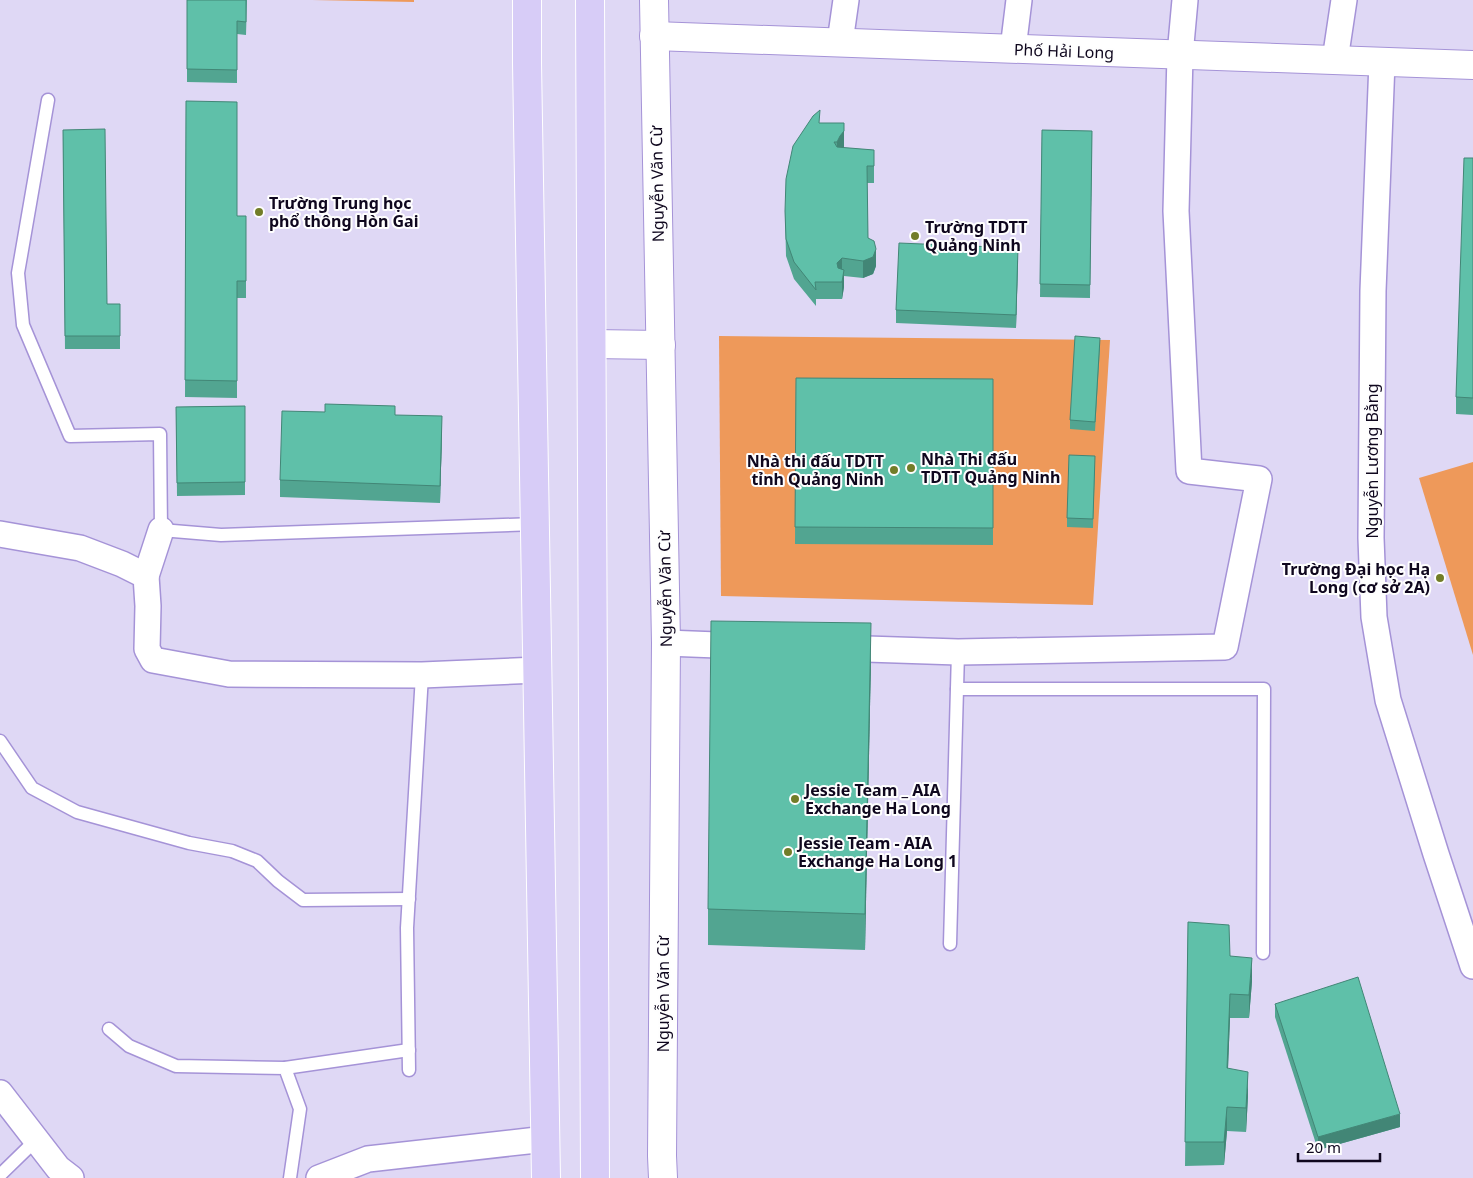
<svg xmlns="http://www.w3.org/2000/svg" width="1473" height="1178" font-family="'Noto Sans',sans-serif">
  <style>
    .pitch { fill: #ee995a }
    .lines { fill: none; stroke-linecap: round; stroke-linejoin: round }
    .lane-casing { stroke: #a593d7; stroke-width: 15 }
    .street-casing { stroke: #a593d7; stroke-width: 28 }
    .secondary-casing { stroke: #a593d7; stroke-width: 30 }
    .primary-casing { stroke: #fff; stroke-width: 30 }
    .lane { stroke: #fff; stroke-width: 12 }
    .street { stroke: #fff; stroke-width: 25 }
    .secondary { stroke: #fff; stroke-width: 28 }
    .primary { stroke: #d7ccf7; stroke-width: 28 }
    .wall { fill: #52a591 }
    .shaded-wall { fill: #428676 }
    .building { fill: #5fc0a9; stroke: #428676 }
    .poi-dot { fill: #727d28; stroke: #fefefe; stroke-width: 2 }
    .labels { text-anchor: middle; stroke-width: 4; stroke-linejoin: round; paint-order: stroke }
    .street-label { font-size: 16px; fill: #0f071e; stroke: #fefefe }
    .poi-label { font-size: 16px; font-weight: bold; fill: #0f071e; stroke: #fefefe; text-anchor: start }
  </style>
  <rect width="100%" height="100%" fill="#dfd8f5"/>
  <g class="pitch">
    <path d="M312,0H414V2Z"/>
    <path d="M719,336L1110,340L1093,605L721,596Z"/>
    <path d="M1473,462V655L1419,478Z"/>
  </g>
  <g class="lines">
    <g class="lane-casing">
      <g id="lane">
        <path d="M48,100L18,273L23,325L70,436L160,434L161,530L221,535L535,524"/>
        <path d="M957,689H1264L1263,953"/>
        <path d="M0,741L32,788L77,812L189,843L232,851L257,861L278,881L303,900L409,899"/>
        <path d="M950,944L958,652"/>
        <path d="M109,1029L129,1046L176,1066L285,1068L300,1109L290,1178"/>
        <path d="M285,1068L409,1050"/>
        <path d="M409,1070L407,928L422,675"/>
        <path d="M0,1175L36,1140"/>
      </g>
    </g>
    <g class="street-casing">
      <g id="street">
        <path d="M840,42L846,0"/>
        <path d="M1013,49L1019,0"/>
        <path d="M1335,60L1344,0"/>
        <path d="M1382,62L1373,291L1371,538L1374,617L1388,700L1436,854L1473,966"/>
        <path d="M0,534L80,548L122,564L146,576L148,606L147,649L153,660L229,674L422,675L538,670"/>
        <path d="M146,576L161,530"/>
        <path d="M666,643L743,646"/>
        <path d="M836,648L958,652L1225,647L1259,479L1189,471L1176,211L1180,55L1185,0"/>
        <path d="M0,1093L58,1168L71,1178"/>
        <path d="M319,1178L368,1159L546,1139"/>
      </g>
    </g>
    <g class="secondary-casing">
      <g id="secondary">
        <path d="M654,0L666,643L662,1156L663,1178"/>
        <path d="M654,36L1473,65"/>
        <path d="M592,344L661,345"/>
      </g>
    </g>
    <g class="primary-casing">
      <g id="primary">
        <path d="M527,0V63L546,1178"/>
        <path d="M590,0L595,1178"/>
      </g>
    </g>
    <use href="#lane" class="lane"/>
    <use href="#street" class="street"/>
    <use href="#secondary" class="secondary"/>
    <use href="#primary" class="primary"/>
  </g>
  <g class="wall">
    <path d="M187,0H247L246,35L237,34V83L187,82Z"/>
    <path d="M186,101L237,216H246V298H237V398L185,397Z"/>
    <path d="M820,123L844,148L874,150V183H867L868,238L876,266L873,274L863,278L844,276V287L842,299H816V306L794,279L786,256L785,211Z"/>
    <path d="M63,130L107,304H120V349H65Z"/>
    <path d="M1042,130L1092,131L1090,298L1040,297Z"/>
    <path d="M1473,158V415L1456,414V397Z"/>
    <path d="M1018,261L1016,328L896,323V310Z"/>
    <path d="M1100,347L1095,431L1070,429V420Z"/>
    <path d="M796,378L993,379V545L795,544Z"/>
    <path d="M245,406V495L177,496L176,407Z"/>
    <path d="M395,415L442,433L440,503L280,497V480Z"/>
    <path d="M1095,465L1093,528L1067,527V518Z"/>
    <path d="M871,659L865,950L708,945V909Z"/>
    <path d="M1188,922L1230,956L1252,981L1249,1018H1230L1228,1069L1248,1096L1246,1132L1227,1131L1224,1165L1185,1166Z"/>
    <path d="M1275,1004L1400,1127L1318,1150L1275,1017Z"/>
  </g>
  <g class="shaded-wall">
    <path d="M844,123V148L837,159V142Z"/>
    <path d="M1018,248V261L1016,328V315Z"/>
    <path d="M876,249V266L873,274L863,278V261Z"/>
    <path d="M842,258V275L837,280V263Z"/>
    <path d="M844,270V287L842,299V282Z"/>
    <path d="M442,416V433L440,503V486Z"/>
    <path d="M871,623V659L865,950V914Z"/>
    <path d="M1252,958V981L1249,1018V995Z"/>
    <path d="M1230,994V1018L1227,1092V1068Z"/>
    <path d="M1248,1072V1096L1246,1132V1108Z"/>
    <path d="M1227,1107V1131L1224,1165V1142Z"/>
    <path d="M1400,1114V1127L1318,1150V1137Z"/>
  </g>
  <g class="building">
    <path d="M187,0H246V22L237,21V70L187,69Z"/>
    <path d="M186,101L237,102V216H246V281H237V381L185,380Z"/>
    <path d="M820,110L819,123H844V131L840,136L837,142H834L837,147L874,150V166H867L868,238L874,241L876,249L873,257L863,261L842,258L837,263L838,268L844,270L842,282H815L816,290L794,262L786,239L785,211L786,179L793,146L813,116Z"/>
    <path d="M105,129L107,304H120V336H65L63,130Z"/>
    <path d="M1042,130L1092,131L1090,285L1040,284Z"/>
    <path d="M1464,158H1473V398L1456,397Z"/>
    <path d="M899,243L1018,248L1016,315L896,310Z"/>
    <path d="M1075,336L1100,338L1095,422L1070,420Z"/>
    <path d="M796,378L993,379V528L795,527Z"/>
    <path d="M325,404L395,406V415L442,416L440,486L280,480L282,411L325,412Z"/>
    <path d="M245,406V482L177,483L176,407Z"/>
    <path d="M1069,455L1095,456L1093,519L1067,518Z"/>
    <path d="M711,621L871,623L865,914L708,909Z"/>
    <path d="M1188,922L1229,925L1230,956L1252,958L1249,995L1230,994L1227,1068L1248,1072L1246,1108L1227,1107L1224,1142H1185Z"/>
    <path d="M1358,977L1400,1114L1318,1137L1275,1004Z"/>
  </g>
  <g class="poi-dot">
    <circle cx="259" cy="212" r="5"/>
    <circle cx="915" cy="236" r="5"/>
    <circle cx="911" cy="468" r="5"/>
    <circle cx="894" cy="470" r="5"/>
    <circle cx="1440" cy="578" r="5"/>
    <circle cx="795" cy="799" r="5"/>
    <circle cx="788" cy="852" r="5"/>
  </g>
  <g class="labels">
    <g class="street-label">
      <text transform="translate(1064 51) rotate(2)" y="6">Phố Hải Long</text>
      <text transform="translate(657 184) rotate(-91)" y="6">Nguyễn Văn Cừ</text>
      <text transform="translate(1372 461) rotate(-90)" y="6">Nguyễn Lương Bằng</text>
      <text transform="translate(665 589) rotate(-91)" y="6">Nguyễn Văn Cừ</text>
      <text transform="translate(663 994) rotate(-90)" y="6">Nguyễn Văn Cừ</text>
    </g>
    <g class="poi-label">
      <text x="269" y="209">Trường Trung học<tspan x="269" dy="18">phổ thông Hòn Gai</tspan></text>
      <text x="925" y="233">Trường TDTT<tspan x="925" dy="18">Quảng Ninh</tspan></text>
      <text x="921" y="465">Nhà Thi đấu<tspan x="921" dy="18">TDTT Quảng Ninh</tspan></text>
      <text x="884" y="467" text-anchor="end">Nhà thi đấu TDTT<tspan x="884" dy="18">tỉnh Quảng Ninh</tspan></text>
      <text x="1430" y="575" text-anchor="end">Trường Đại học Hạ<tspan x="1430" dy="18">Long (cơ sở 2A)</tspan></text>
      <text x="805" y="796">Jessie Team _ AIA<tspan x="805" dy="18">Exchange Ha Long</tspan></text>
      <text x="798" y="849">Jessie Team - AIA<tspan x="798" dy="18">Exchange Ha Long 1</tspan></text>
    </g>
  </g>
  <path d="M1298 1153v8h82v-8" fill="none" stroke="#0f071e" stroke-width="2.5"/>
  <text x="1306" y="1153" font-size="15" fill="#0f071e" stroke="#fefefe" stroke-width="4" paint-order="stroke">20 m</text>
</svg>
